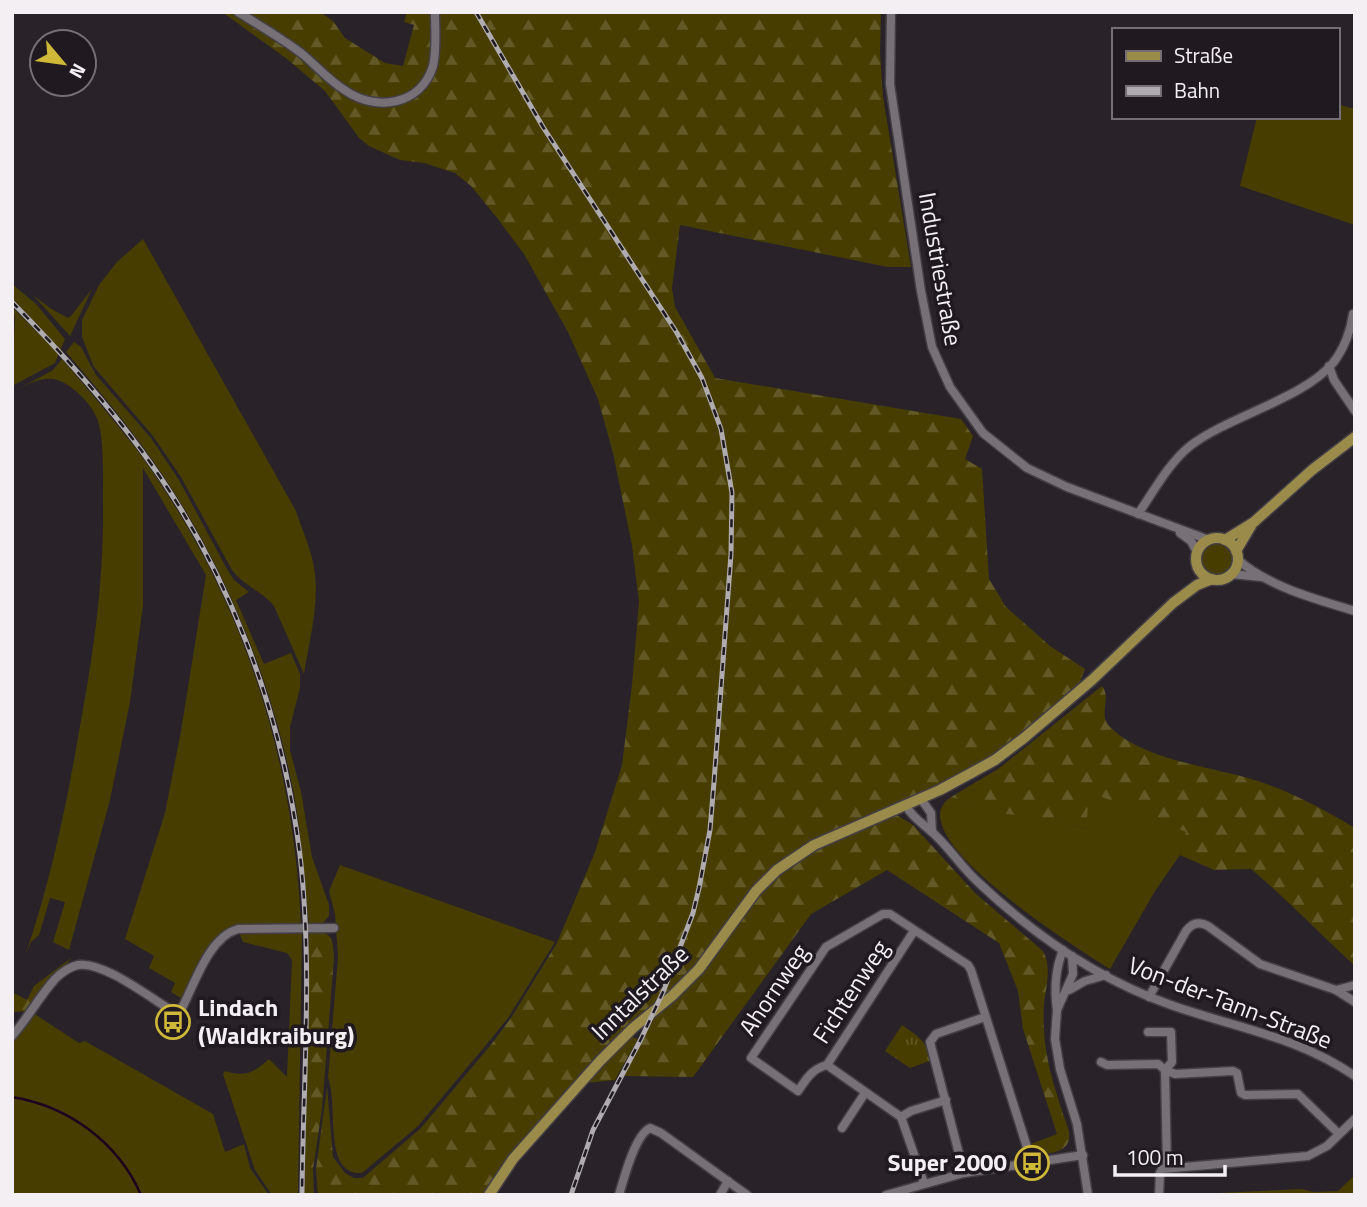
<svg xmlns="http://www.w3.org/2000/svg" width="1367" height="1207" font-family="'Titillium Web',sans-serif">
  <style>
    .grass { fill: #473d00 }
    .forest { fill: url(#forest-firs) }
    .park { fill: url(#park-tufts) }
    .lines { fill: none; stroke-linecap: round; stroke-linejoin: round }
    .stream { stroke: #1c001e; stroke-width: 2.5 }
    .minor-casing { stroke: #443f44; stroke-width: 11 }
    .major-casing { stroke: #443f44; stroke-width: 13 }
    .minor { stroke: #777077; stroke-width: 8 }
    .major { stroke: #9a8b4b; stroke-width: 10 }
    .rail-casing { stroke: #afabaf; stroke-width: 5 }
    .rail { stroke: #201a20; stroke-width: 2.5; stroke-dasharray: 8; stroke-linecap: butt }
    .labels { text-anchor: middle; stroke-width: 7; stroke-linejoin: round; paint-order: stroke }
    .street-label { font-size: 24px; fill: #f3eff3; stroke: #201a20 }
    .poi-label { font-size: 24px; font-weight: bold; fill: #f3eff3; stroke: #201a20; text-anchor: start }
  </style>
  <defs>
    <pattern id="forest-firs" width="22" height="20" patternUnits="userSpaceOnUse" patternTransform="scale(1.75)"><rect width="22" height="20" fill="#473d00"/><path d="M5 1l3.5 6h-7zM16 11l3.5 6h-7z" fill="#625926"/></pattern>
    <pattern id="park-tufts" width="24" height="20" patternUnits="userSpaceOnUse" patternTransform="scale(1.75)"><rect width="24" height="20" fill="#473d00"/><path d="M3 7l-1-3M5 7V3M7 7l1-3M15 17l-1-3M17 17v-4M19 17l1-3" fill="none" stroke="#625926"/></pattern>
  </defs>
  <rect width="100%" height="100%" fill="#292329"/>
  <g class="grass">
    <path d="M1337,104L1355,109V225L1240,186L1257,117H1337Z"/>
    <path d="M143,239L296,511C301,527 308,542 312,558C322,596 310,636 304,674L274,606C262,591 244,586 232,570L181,477L153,436L94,367L82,337V320L99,285L117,262Z"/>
    <path d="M12,284L36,304L65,339L55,363L12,386L15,317L12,307L56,351L59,348L12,298Z"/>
    <path d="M92,289L70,336L33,295L50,308L68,318L71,316Z"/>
    <path d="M74,342L81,347L96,375L151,438L179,480L227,569L234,580L249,592L236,600L264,664L291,653L300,674V688L290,727V750L301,792L312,857L329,905V916L321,925L309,926C305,884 302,841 295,800C275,690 227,570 164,477C135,433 101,393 66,352Z"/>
    <path d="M62,359C88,389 113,419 137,450C240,590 294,754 301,926L225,932L184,1000L171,992L175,983L149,968L154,956L125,939L165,813L181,731L206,575L143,468V605L130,702L110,800L69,950L53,942L65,902L50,898L39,935L31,942L26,953C51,880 66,807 79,732C94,651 104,582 103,500C103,480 104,439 98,421C93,405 71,382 53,379C40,377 24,386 13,392L53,370Z"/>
    <circle cx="1217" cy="560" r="16"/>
    <path d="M1087,790L1187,832L1180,855L1155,891L1110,969C1083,952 893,834 951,797L1002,812L1087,828Z"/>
    <path d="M340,865L555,942L508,1018L486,1045L418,1126L362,1173C322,1176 339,1105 328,1078L338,957L335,914L329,891Z"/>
    <path d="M239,932H302L298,1195H272L255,1170L223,1074L225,1071C244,1077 254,1073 269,1059L287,1077L292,960L287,953L243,942Z"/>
    <path d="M33,1013L79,1043L85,1041L213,1114L225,1152L244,1144L250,1168L269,1195H12V1039Z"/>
  </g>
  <g class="forest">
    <path d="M222,12H230C253,26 277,40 298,56C327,79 358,118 400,105C410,102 420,96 426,87C433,75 436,28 438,12H881L880,52L883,97L911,267H888L680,225L672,288L675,307L715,378L961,419L973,436L965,459L982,469L989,579L1006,607L1050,646L1085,669L1078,687L1021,736L992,757L962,775L813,842L775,868L700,963L502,1168L484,1195H318L316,1169L327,1087L333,1157L345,1173L354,1178H363L421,1128L490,1046L511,1018L557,943L595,852L622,765L632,685L639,602L632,545L613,453L598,399L568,332L524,254L498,219L471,186L455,173L424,163L400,160L369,146L359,138L325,91L287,59Z"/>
    <path d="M245,12H320L333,21L345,38L385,63L403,66L414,25L404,22L407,12H432C432,28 434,46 430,61C421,100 381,107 349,89C332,80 319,63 304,51C285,37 265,25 245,12Z"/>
    <path d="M1102,686C1112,698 1098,714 1109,726C1141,759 1206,766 1248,778C1286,789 1321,808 1355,828V966C1320,934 1288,900 1251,869L1214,870L1180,855L1186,832L1088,791L1087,828L1002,813L951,797L998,769Z"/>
    <path d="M895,814L913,825L975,893L1043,951C1052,967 1046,987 1044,1004C1041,1051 1054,1087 1069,1131C1072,1152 1054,1153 1037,1155L1031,1144L1057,1134L1023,1029L1018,991L999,943L887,870L811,914L693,1077L624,1076L656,1014L697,977L770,881L815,849Z"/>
    <path d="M309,931C331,931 333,936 334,958L322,1109L313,1169L314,1195H304Z"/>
    <path d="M71,958L29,1011L12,1012V992L27,1000L34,986Z"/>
    <path d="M629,1036L638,1039L615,1080L585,1083Z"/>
  </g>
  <g class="park">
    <path d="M902,1025C919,1037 925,1040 932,1060L910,1068L885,1051Z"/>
    <path d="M1355,1175V1195H1176L1302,1189L1313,1192L1338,1191Z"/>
  </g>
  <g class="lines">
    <path class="stream" d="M12,1097C68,1106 118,1142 141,1195"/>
    <g class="minor-casing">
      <g id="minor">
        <path d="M238,12C259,25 281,38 301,53C316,65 329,81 346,91C377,112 421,105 433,66C437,49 435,29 435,12"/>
        <path d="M891,12L890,84L921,291L932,347L950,387L983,433L1027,468L1067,487L1209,540"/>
        <path d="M1329,366L1334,380L1355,411"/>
        <path d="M1138,514C1154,491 1168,464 1190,446C1229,416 1303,399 1333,363C1344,349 1351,330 1353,314"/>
        <path d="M1180,533L1191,541L1197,552"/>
        <path d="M1237,559C1269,587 1315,599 1355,611"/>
        <path d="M1231,574L1261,577"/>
        <path d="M921,799L931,813L932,832"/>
        <path d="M906,806C913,818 922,823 932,832C949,847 962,868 979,883C1034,935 1100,980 1171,1005C1236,1028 1296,1036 1355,1076"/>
        <path d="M1072,956L1073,974L1057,1010L1055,1039L1060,1069L1077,1124L1088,1195"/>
        <path d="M1069,990L1085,981L1106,975"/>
        <path d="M1336,990L1355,985"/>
        <path d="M1149,997L1186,931C1192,923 1199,921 1208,926L1260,964L1336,990L1355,1002"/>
        <path d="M1057,1010C1054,989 1055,970 1063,950"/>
        <path d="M12,1036C28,1018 39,997 55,979C61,973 69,967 78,965C103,961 149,997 171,1010L177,1011L182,1008C195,983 209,937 238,929L334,928"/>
        <path d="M1101,1062L1107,1065L1158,1064L1165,1070L1172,1062L1171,1032H1148"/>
        <path d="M827,1065C812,1069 807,1078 798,1091L751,1058L826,947L883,914H890L968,965L971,970L1032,1163"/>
        <path d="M827,1065L901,1117L924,1183"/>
        <path d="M827,1065L914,931"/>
        <path d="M901,1117L911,1111L946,1100"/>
        <path d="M842,1128L865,1093"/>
        <path d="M1167,1167L1165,1070L1175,1074L1233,1071L1237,1073L1241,1093L1245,1095L1298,1094L1339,1134"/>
        <path d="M964,1173L930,1042L936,1034L985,1017"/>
        <path d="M619,1195C624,1178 635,1135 650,1128L661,1133L747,1195"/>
        <path d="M720,1195L728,1181"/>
        <path d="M886,1195L964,1173L1083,1155"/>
        <path d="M1159,1195L1160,1173L1162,1169L1308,1156L1327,1146L1355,1119"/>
      </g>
    </g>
    <g class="major-casing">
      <g id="major">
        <circle cx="1217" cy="559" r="21"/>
        <path d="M1225,540L1254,522L1312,470L1355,437"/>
        <path d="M1236,551L1251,526"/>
        <path d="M489,1195L513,1159L600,1061L633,1028L672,996L699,969L756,891L777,870L814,845L940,790L995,760L1024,738L1092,680L1173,603L1197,585L1212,579"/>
      </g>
    </g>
    <use href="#minor" class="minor"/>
    <use href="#major" class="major"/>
    <g class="rail-casing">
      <g id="rail">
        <path d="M476,12L543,127L677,333L702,378L721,429L732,493L731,554L714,782L710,830L699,888L693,913L663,992L641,1039L593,1130L571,1195"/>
        <path d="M12,302C58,349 102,397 141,450C228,567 282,711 300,855C313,967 303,1082 302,1195"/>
      </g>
    </g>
    <use href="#rail" class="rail"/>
  </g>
  <defs>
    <g id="bus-ring" transform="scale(1.75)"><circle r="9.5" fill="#201a20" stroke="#cfb837" stroke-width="1.5"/><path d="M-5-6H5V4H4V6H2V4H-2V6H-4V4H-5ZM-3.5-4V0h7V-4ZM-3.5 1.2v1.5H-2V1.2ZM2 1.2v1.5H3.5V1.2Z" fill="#cfb837"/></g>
  </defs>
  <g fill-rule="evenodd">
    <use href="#bus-ring" x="173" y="1022"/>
    <use href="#bus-ring" x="1032" y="1163"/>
  </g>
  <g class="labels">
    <g class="street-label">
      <text transform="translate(940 269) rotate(80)" y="8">Industriestraße</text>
      <text transform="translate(774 990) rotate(-56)" y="8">Ahornweg</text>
      <text transform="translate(851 992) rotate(-57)" y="8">Fichtenweg</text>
      <text transform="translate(640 993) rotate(-44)" y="8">Inntalstraße</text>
      <text transform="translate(1230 1003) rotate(21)" y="8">Von-der-Tann-Straße</text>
    </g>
    <g class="poi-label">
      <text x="198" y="1016">Lindach<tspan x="198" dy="28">(Waldkraiburg)</tspan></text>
      <text x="1007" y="1171" text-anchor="end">Super 2000</text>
    </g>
  </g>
  <rect width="1367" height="1207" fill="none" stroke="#f3eff3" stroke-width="28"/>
  <rect x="1112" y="28" width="228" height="91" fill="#201a20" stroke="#746f74" stroke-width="2"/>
  <rect x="1126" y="51" width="35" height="10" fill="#9a8b4b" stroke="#746f74" stroke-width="2"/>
  <text x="1174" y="63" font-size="21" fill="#f3eff3">Straße</text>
  <rect x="1126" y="86" width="35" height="10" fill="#afabaf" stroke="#746f74" stroke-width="2"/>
  <text x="1174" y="98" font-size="21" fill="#f3eff3">Bahn</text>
  <g transform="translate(63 63) rotate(119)"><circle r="33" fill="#201a20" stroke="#746f74" stroke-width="2"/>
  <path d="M0-5L12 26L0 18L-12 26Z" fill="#cfb837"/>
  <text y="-10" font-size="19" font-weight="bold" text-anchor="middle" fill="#f3eff3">N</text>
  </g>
  <path d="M1115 1165v10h110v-10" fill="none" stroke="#f3eff3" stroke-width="3.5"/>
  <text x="1126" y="1165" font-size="21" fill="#f3eff3" stroke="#201a20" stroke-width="5" paint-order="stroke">100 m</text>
</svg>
